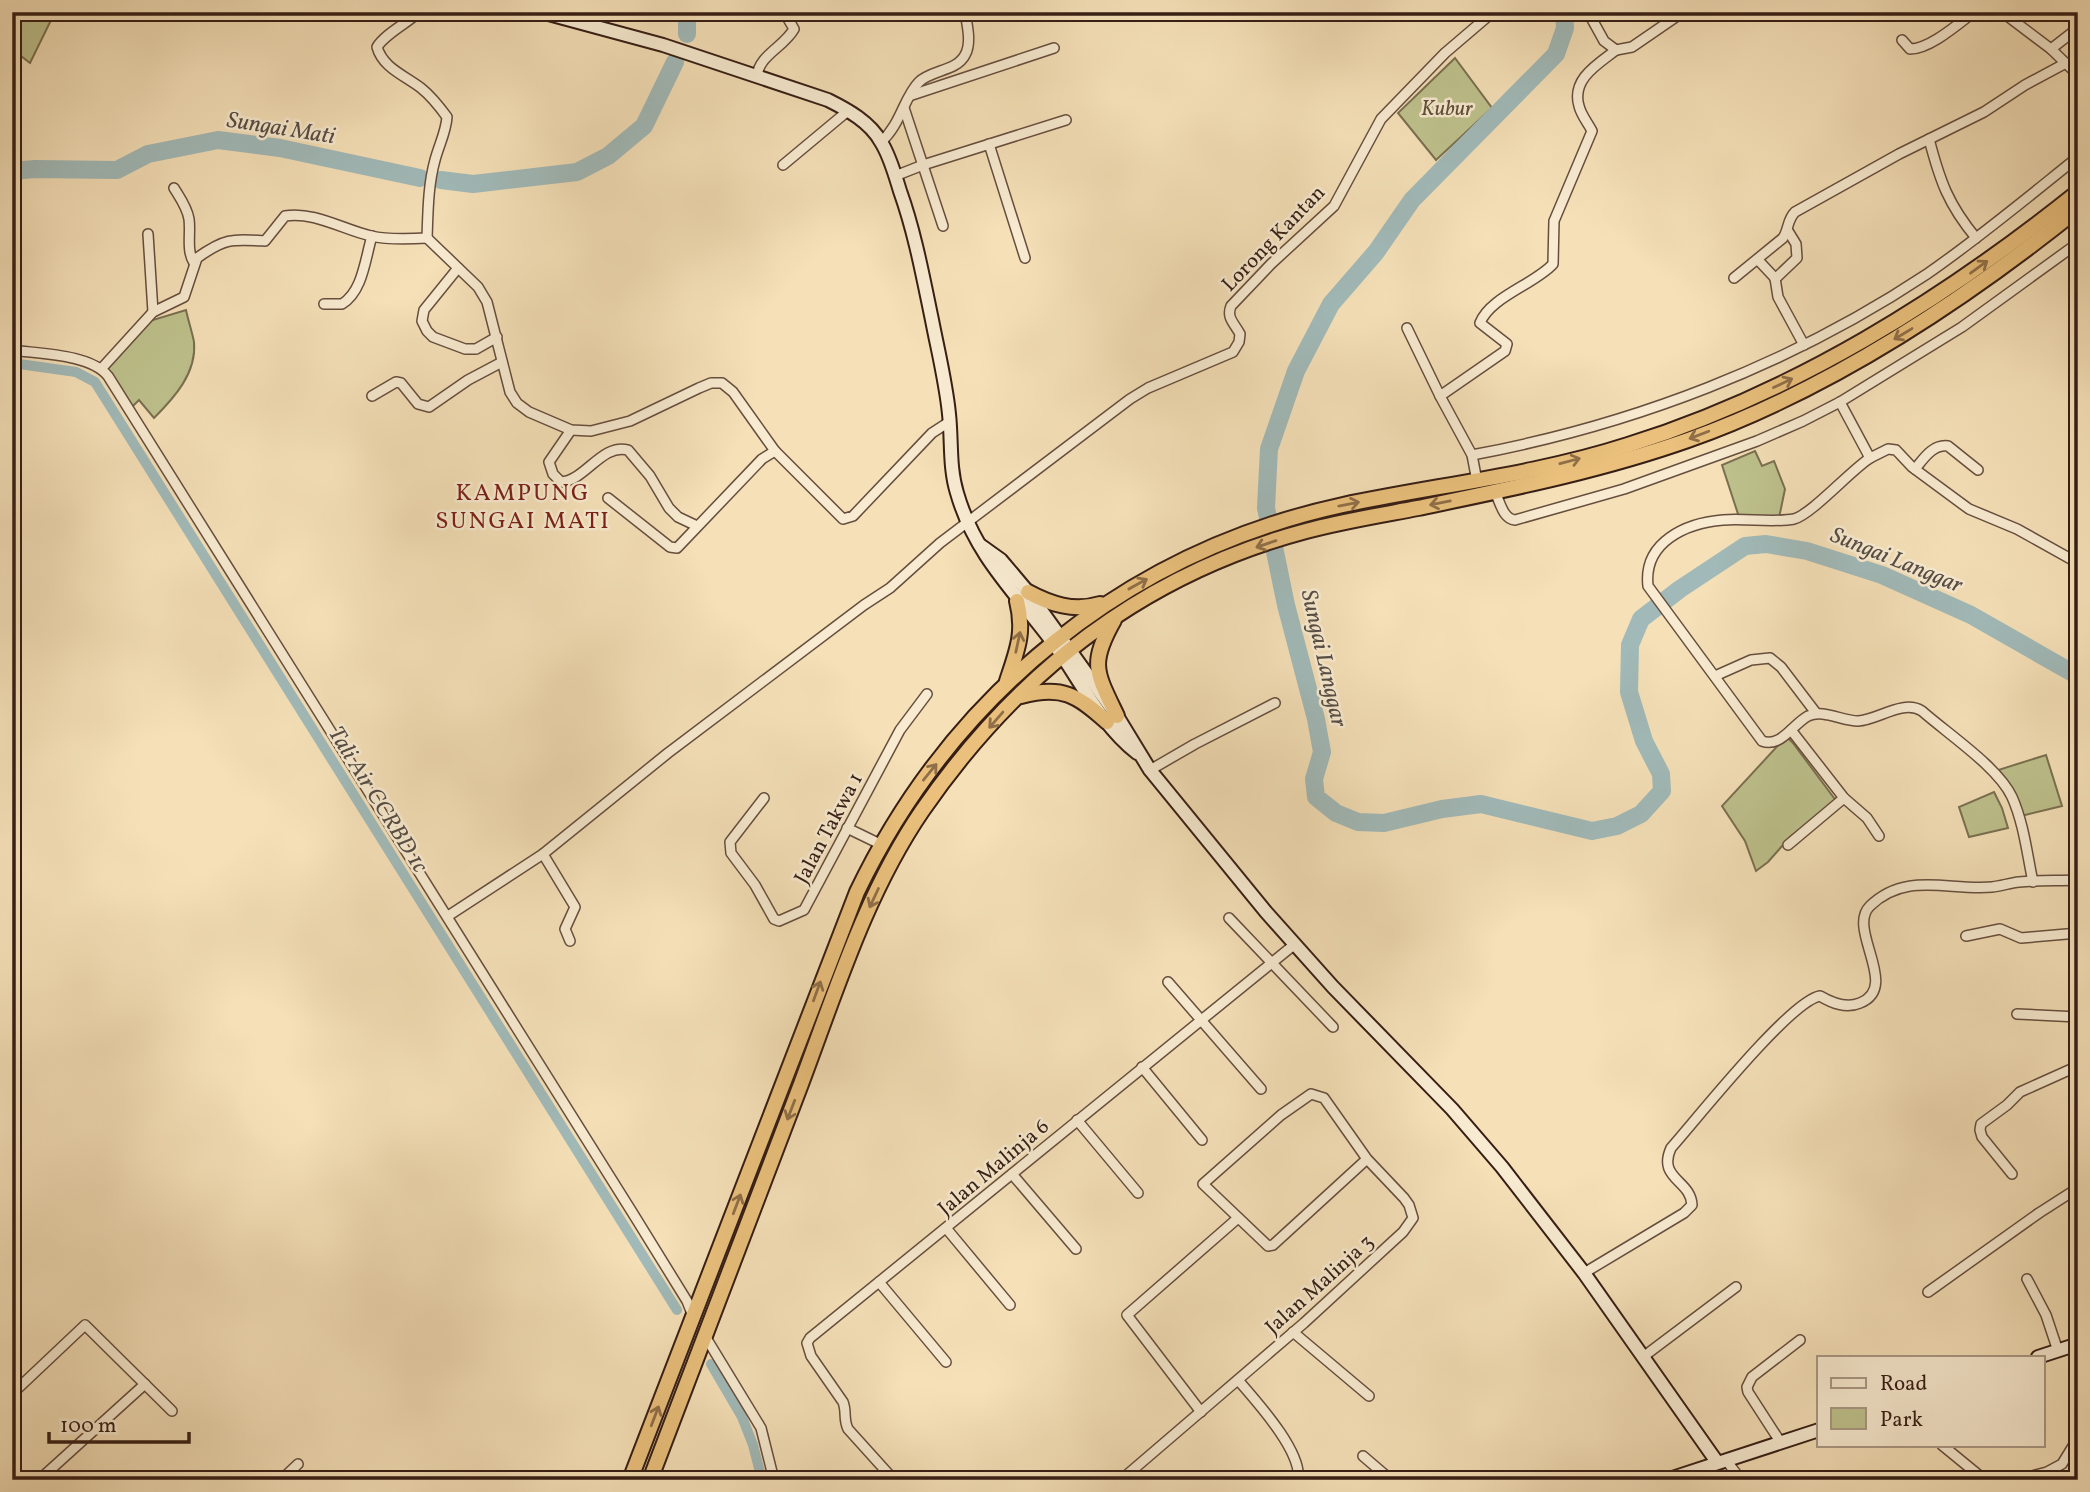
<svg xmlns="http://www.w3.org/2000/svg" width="2090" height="1492" font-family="Vollkorn,serif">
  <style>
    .green { fill: #bec28d; stroke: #7a7051; stroke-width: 2 }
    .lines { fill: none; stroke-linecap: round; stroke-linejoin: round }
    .canal { stroke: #a1bab9; stroke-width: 10 }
    .river { stroke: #a1bab9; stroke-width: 18 }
    .minor-casing { stroke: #664e3e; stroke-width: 12 }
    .secondary-casing { stroke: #361e15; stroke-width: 16 }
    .trunk-casing { stroke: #361e15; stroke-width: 18 }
    .minor { stroke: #f8ebd1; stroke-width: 9 }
    .secondary { stroke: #f8ebd1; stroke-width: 12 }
    .trunk { stroke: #eac07c; stroke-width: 14 }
    .oneway { stroke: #906f48 }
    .labels { text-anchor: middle; stroke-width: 5; stroke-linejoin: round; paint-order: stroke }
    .park-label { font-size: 21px; font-style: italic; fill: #5f4f39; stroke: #f8ebd1 }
    .street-label { font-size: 21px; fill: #361e15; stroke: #f8ebd1 }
    .water-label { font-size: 23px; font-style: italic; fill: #564d46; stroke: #f8ebd1 }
    .quarter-label { font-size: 24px; letter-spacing: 2px; fill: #7a1f14; stroke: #f8ebd1 }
  </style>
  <rect width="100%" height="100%" fill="#f5e0b8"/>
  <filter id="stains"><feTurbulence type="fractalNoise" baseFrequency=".00286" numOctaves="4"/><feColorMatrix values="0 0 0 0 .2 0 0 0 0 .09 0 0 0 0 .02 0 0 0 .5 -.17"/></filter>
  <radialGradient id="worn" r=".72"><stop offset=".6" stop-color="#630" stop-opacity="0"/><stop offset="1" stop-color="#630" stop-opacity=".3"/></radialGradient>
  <g class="green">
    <path d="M12,12H55L30,63L12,49Z"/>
    <path d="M1455,58L1492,108L1436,160L1398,113Z"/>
    <path d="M186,310C188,320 192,331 194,342C197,373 174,398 154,418L139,400L131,408L106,370L146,322Z"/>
    <path d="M1755,451L1762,466L1774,461L1785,489L1779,518L1739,517L1722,465Z"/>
    <path d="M1784,739H1789L1793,743L1837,802L1790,837L1768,862L1756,871L1745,841L1722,806Z"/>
    <path d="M2046,755L2062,806L2017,817L1995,771Z"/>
    <path d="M1994,792L2002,808L2008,828L1969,837L1959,807Z"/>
  </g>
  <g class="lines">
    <g class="canal">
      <path d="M12,363L76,372L95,382L677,1310"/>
      <path d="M711,1364L742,1417L753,1445L762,1480"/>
    </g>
    <g class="river">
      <path d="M1564,12L1565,28L1556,54L1412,200L1376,252L1331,304L1296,371L1269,449L1266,508L1286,605L1316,719L1322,752L1314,779L1316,797L1336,813L1358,822L1384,823L1442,809L1481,804L1592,831L1617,826L1641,814L1662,791L1661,774L1644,741L1629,692L1630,645L1641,619L1680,589L1745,546L1766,544L1807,551L1882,575L1971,615L2078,676"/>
      <path d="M687,34V12"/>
      <path d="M12,171L35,169L117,170L148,154L218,140L280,148L420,178"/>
      <path d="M441,180L473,184L577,172L608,156L644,126L675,62"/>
    </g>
    <g class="minor-casing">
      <g id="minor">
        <path d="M419,12C406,24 385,34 377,47C383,68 404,75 421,88C431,96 439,106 447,117C446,132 439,145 435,160C428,185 428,212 427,238"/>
        <path d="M1588,12L1604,41L1616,50L1632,47L1683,12"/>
        <path d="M2002,12L2051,49L2078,75"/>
        <path d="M1902,40L1910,49C1930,49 1958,24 1974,12"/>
        <path d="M2051,49L2078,28"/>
        <path d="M757,76C759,55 784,47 794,29L787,17L780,12"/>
        <path d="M912,95L1054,48"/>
        <path d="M904,108L943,226"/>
        <path d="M1929,139C1940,181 1948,204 1976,238"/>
        <path d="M881,142C901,124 904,97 919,82C931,70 957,71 965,55C972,43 967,25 965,12"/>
        <path d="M989,144L1025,258"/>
        <path d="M783,165L849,110"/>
        <path d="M895,176L923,165L1066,120"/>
        <path d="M174,188C180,198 187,207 189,219C191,234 186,250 194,263"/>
        <path d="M148,234L153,312"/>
        <path d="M427,238L478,287L487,302L510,392L517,403L529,412L571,430L591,431L630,421L699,388L711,383H722L733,392L775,451L843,519L853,516L932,433L949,422"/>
        <path d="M1758,260L1775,278L1778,297L1804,345"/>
        <path d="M458,268L424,310L422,321L427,331L433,337L465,349H476L497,337"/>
        <path d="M1734,278L1783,238C1789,229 1787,220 1795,212L1899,154L1984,112L2025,85L2066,63"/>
        <path d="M1775,279L1797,258L1796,244L1788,231"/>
        <path d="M324,304H342C363,291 365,259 372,236"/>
        <path d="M1407,328L1440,396L1472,455L1477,481"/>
        <path d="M12,350C40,354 90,354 108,376L632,1212L687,1301L693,1316"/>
        <path d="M102,368L153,312L184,297L197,258C225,238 232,239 265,241L285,216C314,211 344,230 371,236C388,240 410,239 427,238"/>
        <path d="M372,396L396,382L401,383L418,404L429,407L468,380L502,362"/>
        <path d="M1440,396L1505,351L1507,344L1480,323C1490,297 1535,284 1553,264L1554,221L1592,131C1588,123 1581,115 1579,106C1571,79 1598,64 1616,50"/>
        <path d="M1840,402L1870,458C1851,470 1812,514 1794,519C1773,523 1745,518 1723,520C1686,523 1643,542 1648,586L1762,741C1781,748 1793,724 1808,716C1823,709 1842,721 1858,721C1878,720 1903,699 1922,711C1948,734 1998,767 2012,797C2024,824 2027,854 2033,882"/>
        <path d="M571,430L549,462L553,474L561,482C585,481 602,443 628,450L650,476L669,508L678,517L697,526"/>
        <path d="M1472,455C1633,425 1790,365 1927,274C1979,238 2028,197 2078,157"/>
        <path d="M1870,458L1888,449L1896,450L1912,467L1969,509L2017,529L2078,563"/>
        <path d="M1915,469C1924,458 1933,444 1948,446L1978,470"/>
        <path d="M1495,492C1500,502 1503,519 1515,520L1624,489L1757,441L1803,421L1840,402L1962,327L2078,243"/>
        <path d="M608,498L670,547L677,548L762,459L775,451"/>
        <path d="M1715,676L1751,660L1770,658L1781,667L1816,713"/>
        <path d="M1791,730L1844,798L1867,818L1879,836"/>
        <path d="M1150,770L1195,744L1275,703"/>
        <path d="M764,798L730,842L731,853L755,885L774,919L779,921L804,910L900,730L927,694"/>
        <path d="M847,828L880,844"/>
        <path d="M1788,845L1844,798"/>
        <path d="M543,854L575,907L565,929L570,941"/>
        <path d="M448,916L543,854L668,753L864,605L890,588L940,543L1130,399L1148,388L1233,352L1239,342L1240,334C1235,324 1226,318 1231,306L1271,264L1334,206L1381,119L1445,53L1493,12"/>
        <path d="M1229,918L1333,1027"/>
        <path d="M1966,936L2000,929L2021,938L2078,933"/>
        <path d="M1168,982L1261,1089"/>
        <path d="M2017,1014L2078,1017"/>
        <path d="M1142,1067L1202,1140"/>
        <path d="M1077,1120L1138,1193"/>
        <path d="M1012,1174L1076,1249"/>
        <path d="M2012,1174L1982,1137L1980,1130L1981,1124L2007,1105L2020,1092L2078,1066"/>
        <path d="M946,1228L1010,1305"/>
        <path d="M1584,1273L1684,1213L1692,1205C1691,1180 1657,1179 1671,1148C1696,1120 1790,1001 1820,996C1832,1003 1846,1009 1860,1003C1901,987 1846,929 1870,906C1906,871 1949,891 1992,887C2001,886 2010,883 2019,882C2038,880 2058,881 2078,880"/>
        <path d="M2027,1279L2046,1315L2058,1351"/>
        <path d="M879,1282L946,1362"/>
        <path d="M1928,1292L2039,1213L2078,1188"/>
        <path d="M1293,1332L1369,1396"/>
        <path d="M705,1336L761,1428L774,1480"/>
        <path d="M1643,1357L1736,1287"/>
        <path d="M1238,1380C1256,1401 1303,1452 1298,1480"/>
        <path d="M12,1394L85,1325L172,1411"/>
        <path d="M1201,1412L1127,1315L1238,1218"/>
        <path d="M1781,1443L1748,1392L1747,1387L1752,1377L1800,1340"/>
        <path d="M1942,1445L1981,1477L1988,1480"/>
        <path d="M1363,1456L1391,1480"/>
        <path d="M1726,1460L1741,1480"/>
        <path d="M39,1480L145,1384"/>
        <path d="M281,1480L298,1464"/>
        <path d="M894,1480L848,1429C843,1419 847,1412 843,1402L811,1356L807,1343L810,1338L1295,944"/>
        <path d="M1121,1480L1304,1323L1403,1232L1413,1218L1409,1205L1404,1198L1367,1159L1324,1098L1311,1094L1281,1115L1203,1184L1268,1246L1273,1245L1367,1159"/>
        <path d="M2017,1480L2047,1472L2062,1464L2078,1438"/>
      </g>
    </g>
    <g class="secondary-casing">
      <g id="secondary">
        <path d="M541,12L663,45L828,100C848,110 870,122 881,142C890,156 895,175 900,191C915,233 923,277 932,320C938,351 946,383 949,414C952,441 949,467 957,493C975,556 1017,594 1054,644C1080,680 1101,725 1137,753"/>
        <path d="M980,545L1001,560L1028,592L1117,716L1150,770L1266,912L1333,987L1452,1109L1502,1167L1584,1273L1717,1462"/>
        <path d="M2038,1357L2078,1344"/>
        <path d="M1666,1480L1819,1430"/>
      </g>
    </g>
    <g class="trunk-casing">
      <g id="trunk">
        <path d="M1028,592C1050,604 1074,612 1100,604"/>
        <path d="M1114,620C1089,664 1096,672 1117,716"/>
        <path d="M1007,681C1017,651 1025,632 1017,601"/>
        <path d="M1021,696C1062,685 1077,695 1107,722"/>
        <path d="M630,1480L857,892C952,694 1127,552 1343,505C1438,485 1535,475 1628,445C1794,393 1943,300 2078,192"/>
        <path d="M650,1480C701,1348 751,1216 801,1084C836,991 866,893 922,811C1017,673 1144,574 1306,531C1343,521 1381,515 1418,508C1509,489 1600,471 1688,440C1829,390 1962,302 2078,209"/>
      </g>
    </g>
    <use href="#minor" class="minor"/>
    <use href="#secondary" class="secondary"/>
    <use href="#trunk" class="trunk"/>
  </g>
  <defs><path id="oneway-shaft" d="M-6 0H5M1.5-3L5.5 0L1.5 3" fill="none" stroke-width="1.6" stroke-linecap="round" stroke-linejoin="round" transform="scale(1.75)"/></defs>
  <g class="oneway">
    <use href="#oneway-shaft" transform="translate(1979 267) rotate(-36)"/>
    <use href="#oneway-shaft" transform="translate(1903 334) rotate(149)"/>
    <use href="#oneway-shaft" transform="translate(1783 383) rotate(-26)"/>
    <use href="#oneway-shaft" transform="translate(1699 435) rotate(159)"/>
    <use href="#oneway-shaft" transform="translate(1570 461) rotate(-15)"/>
    <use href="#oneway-shaft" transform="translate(1440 503) rotate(169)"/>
    <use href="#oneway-shaft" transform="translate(1349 504) rotate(-11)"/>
    <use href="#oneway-shaft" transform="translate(1266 544) rotate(161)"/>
    <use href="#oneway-shaft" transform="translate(1138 584) rotate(-29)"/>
    <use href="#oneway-shaft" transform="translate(1018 642) rotate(-78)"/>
    <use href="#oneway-shaft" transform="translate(996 720) rotate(131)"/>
    <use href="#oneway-shaft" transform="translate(930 772) rotate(-51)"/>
    <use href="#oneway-shaft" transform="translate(874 898) rotate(115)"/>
    <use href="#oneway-shaft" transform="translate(817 991) rotate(-70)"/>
    <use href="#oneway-shaft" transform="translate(791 1110) rotate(111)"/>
    <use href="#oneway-shaft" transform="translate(737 1204) rotate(-69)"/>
    <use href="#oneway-shaft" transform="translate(655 1416) rotate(-69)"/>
  </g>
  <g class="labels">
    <g class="park-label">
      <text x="1447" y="115">Kubur</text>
    </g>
    <g class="street-label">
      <text transform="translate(1273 238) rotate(-46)" y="7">Lorong Kantan</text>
      <text transform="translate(828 828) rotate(-62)" y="7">Jalan Takwa 1</text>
      <text transform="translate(993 1167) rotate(-40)" y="7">Jalan Malinja 6</text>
      <text transform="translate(1319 1284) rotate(-42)" y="7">Jalan Malinja 3</text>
    </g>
    <g class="water-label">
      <text transform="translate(281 127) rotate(9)" y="8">Sungai Mati</text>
      <text transform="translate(1897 559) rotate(22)" y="8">Sungai Langgar</text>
      <text transform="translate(1325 658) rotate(77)" y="8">Sungai Langgar</text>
      <text transform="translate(379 799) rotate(58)" y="8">Tali Air CCRBD 1c</text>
    </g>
    <g class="quarter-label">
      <text x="523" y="500">KAMPUNG<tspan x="523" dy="28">SUNGAI MATI</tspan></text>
    </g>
  </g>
  <rect width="2090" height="1492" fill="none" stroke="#f5e0b8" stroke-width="42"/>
  <rect x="14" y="14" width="2062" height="1464" fill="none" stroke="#361e15" stroke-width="3.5"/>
  <rect x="21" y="21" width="2048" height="1450" fill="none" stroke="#361e15" stroke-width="2"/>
  <rect x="1817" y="1356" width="228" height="91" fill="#f8ebd1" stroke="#aa9986" stroke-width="2"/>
  <rect x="1831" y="1378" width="35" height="10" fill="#f8ebd1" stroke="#aa9986" stroke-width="2"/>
  <text x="1880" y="1390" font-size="21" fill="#361e15">Road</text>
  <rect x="1831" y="1408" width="35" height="21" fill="#bec28d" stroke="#aa9986" stroke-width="2"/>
  <text x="1880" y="1426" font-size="21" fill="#361e15">Park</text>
  <path d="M49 1432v10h140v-10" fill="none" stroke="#361e15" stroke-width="3.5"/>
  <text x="60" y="1432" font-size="21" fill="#361e15" stroke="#f8ebd1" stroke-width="5" paint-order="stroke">100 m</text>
  <rect width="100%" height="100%" filter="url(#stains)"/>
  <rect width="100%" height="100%" fill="url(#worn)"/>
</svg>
